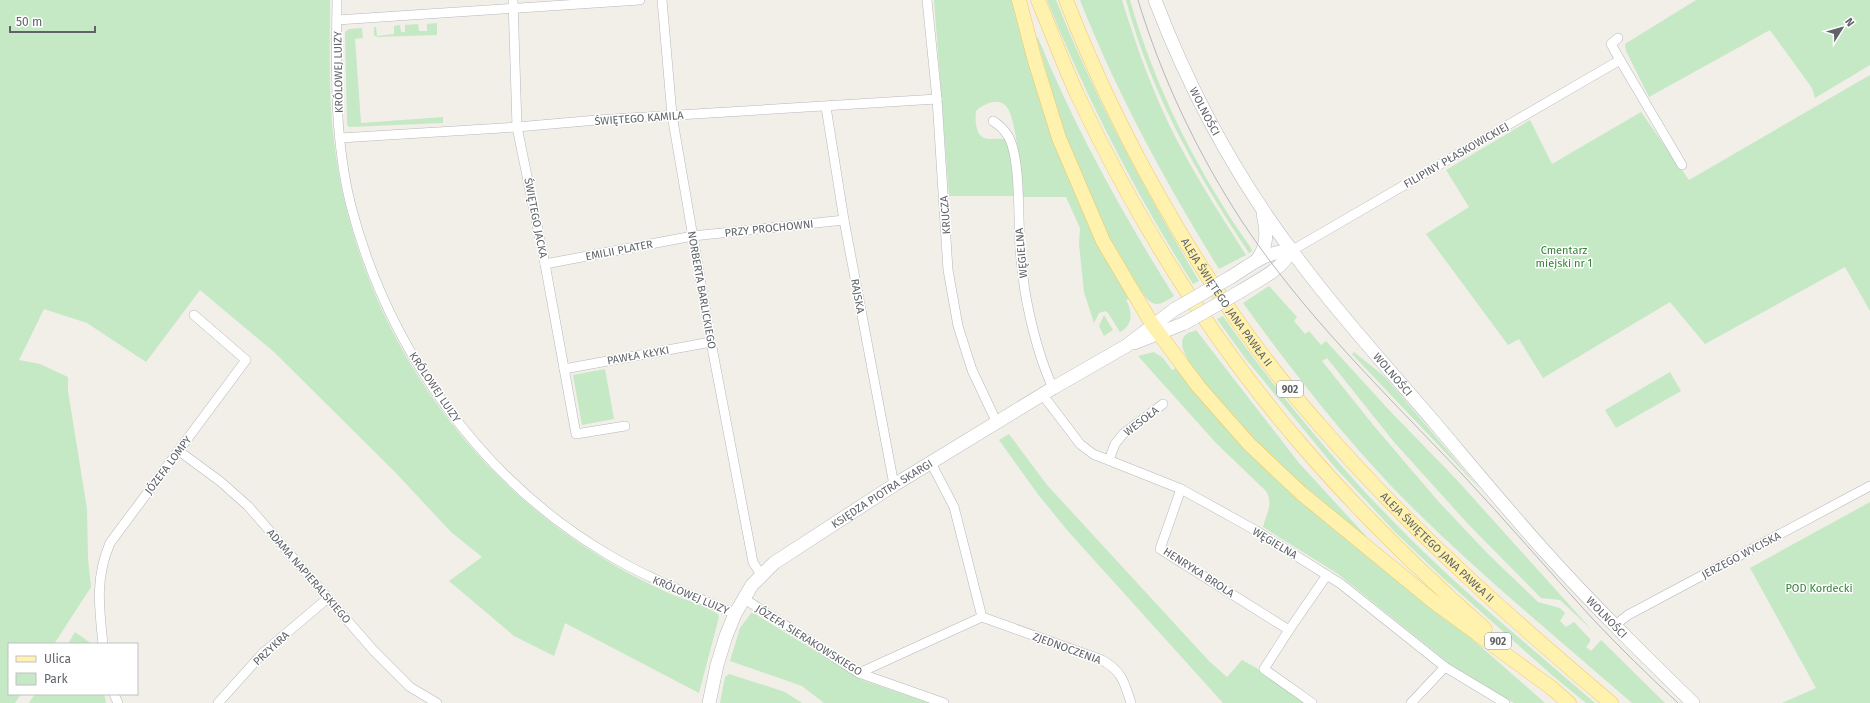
<svg xmlns="http://www.w3.org/2000/svg" width="1870" height="703" font-family="'Fira Sans',sans-serif">
  <style>
    .green { fill: #c5e8c5 }
    .lines { fill: none; stroke-linecap: round; stroke-linejoin: round }
    .street-casing { stroke: #b5b8bc; stroke-width: 10 }
    .secondary-casing { stroke: #b6babf; stroke-width: 14 }
    .primary-casing { stroke: #f2c960; stroke-width: 15 }
    .street { stroke: #fff; stroke-width: 9 }
    .secondary { stroke: #fff; stroke-width: 13 }
    .primary { stroke: #fff2af; stroke-width: 14 }
    .tram { stroke: #b6b7b8; stroke-width: 1 }
    .secondary-bridge-casing { stroke: #b6babf; stroke-width: 14; stroke-linecap: butt }
    .secondary-bridge { stroke: #fff; stroke-width: 13 }
    .labels { text-anchor: middle; stroke-width: 3; stroke-linejoin: round; paint-order: stroke }
    .shield { fill: #fff; stroke: #8f9295; stroke-width: 1 }
    .shield-label { font-size: 10px; font-weight: bold; fill: #5f6368 }
    .street-label { font-size: 11px; fill: #5f6368; stroke: #fff }
    .park-label { font-size: 11px; fill: #348238; stroke: #fff }
  </style>
  <rect width="100%" height="100%" fill="#f1efe8"/>
  <g class="green">
    <path d="M0,0H330C330,47 328,95 334,142C354,306 447,455 585,547C610,563 637,579 664,591C681,599 702,604 718,614L719,617L699,693L565,623L554,656L514,636L449,581L482,557L451,532L395,472L274,352L200,290L146,362L87,323L44,309L19,360L40,364L68,377V391L87,509L88,559L91,587L54,644H9V694H21L15,703H0Z"/>
    <path d="M934,0H1014L1029,57L1130,298L1126,300C1133,312 1133,325 1120,332L1108,313L1105,311L1099,313L1094,323L1084,292L1079,244L1080,228L1066,197H1022C1021,179 1017,118 1006,106C998,97 983,104 976,111C975,119 975,134 984,138C989,140 999,138 1004,139C1016,151 1013,180 1014,196H949Z"/>
    <path d="M1047,0H1056C1095,99 1145,190 1199,281L1193,284C1136,194 1087,100 1047,0Z"/>
    <path d="M1080,0H1122C1137,49 1155,99 1179,144C1199,182 1223,219 1246,255L1219,269C1166,183 1117,94 1080,0Z"/>
    <path d="M1126,0H1130C1155,88 1198,173 1251,248L1252,251L1249,253C1197,175 1150,91 1126,0Z"/>
    <path d="M1696,0H1870V65L1815,98L1812,88L1770,30L1649,97L1626,51L1625,44Z"/>
    <path d="M437,23V35L377,37L374,35V27H376L377,36L394,34V26L400,25L401,32H405V25L418,24L419,31H427V24Z"/>
    <path d="M362,28L363,38L355,39L361,123L443,117V123L349,127L347,124L345,32L349,29Z"/>
    <path d="M1036,36L1038,38C1075,128 1122,213 1174,296C1159,305 1154,310 1141,291L1139,293L1113,248L1066,140Z"/>
    <path d="M1870,75V311L1845,267L1705,344L1670,302L1543,378L1519,339L1508,345L1426,234L1469,207L1446,170L1530,120L1552,164L1641,112L1689,180Z"/>
    <path d="M1269,286L1297,317L1294,321L1305,334L1309,331L1321,345L1326,341L1389,410L1456,479L1592,630L1560,600L1541,598L1469,525L1394,442L1327,358L1322,361L1374,426L1438,501L1487,553L1538,602L1560,608L1565,613L1560,621L1566,627L1574,622L1590,639V642L1586,647L1591,651L1601,640L1665,703H1632C1559,640 1484,578 1415,510C1351,447 1296,376 1243,303Z"/>
    <path d="M1104,315L1113,330L1104,336L1099,326Z"/>
    <path d="M1223,316C1289,409 1363,496 1447,574C1495,618 1545,660 1595,703H1586L1553,676L1442,577L1395,532L1333,465L1245,358L1217,319Z"/>
    <path d="M1196,330L1299,463L1366,536L1365,537L1318,499L1267,454L1185,361L1188,359C1183,352 1178,339 1188,333C1191,331 1192,333 1196,330Z"/>
    <path d="M1154,352L1163,358L1172,370L1176,368L1212,411L1545,703H1514L1451,665L1338,574L1263,527C1266,514 1274,504 1266,491L1216,443L1138,356Z"/>
    <path d="M1354,352L1385,377L1481,490L1352,354Z"/>
    <path d="M605,369L614,419L582,425L573,375Z"/>
    <path d="M1670,372L1681,391L1616,428L1605,410Z"/>
    <path d="M1009,434L1047,485L1209,661L1227,677L1242,660L1262,671L1305,703H1223L1067,530L1037,493L999,440Z"/>
    <path d="M1870,502V703H1782L1816,688L1750,568Z"/>
    <path d="M752,612L862,680L929,703H824L802,686L730,661L740,628Z"/>
    <path d="M75,632L92,644H68Z"/>
    <path d="M729,674L785,692L802,703H720L725,677Z"/>
    <path d="M35,694H104L106,703H29Z"/>
  </g>
  <g class="lines">
    <g class="street-casing">
      <g id="street">
        <path d="M337,0C336,69 334,139 351,206C388,349 481,480 609,555C649,579 692,595 735,614"/>
        <path d="M513,0L517,127L545,264L576,434L625,426"/>
        <path d="M662,0L672,115L711,342L753,562L761,575"/>
        <path d="M927,0L937,99L948,270L958,326L972,370L997,423"/>
        <path d="M337,20L640,0"/>
        <path d="M1620,60L1682,165"/>
        <path d="M826,107L844,220L894,485"/>
        <path d="M993,121C999,125 1004,129 1008,136C1021,157 1018,220 1020,247C1021,262 1023,277 1025,292C1031,325 1039,358 1053,388"/>
        <path d="M340,138L517,127L597,120L937,99"/>
        <path d="M1291,251L1620,60L1611,44L1618,38"/>
        <path d="M545,264L693,236L844,220"/>
        <path d="M564,369L711,342"/>
        <path d="M1042,394L1080,444L1093,454L1181,489L1255,530L1341,584L1445,667L1505,703"/>
        <path d="M179,451L221,482L248,506L374,651L410,687L437,703"/>
        <path d="M1109,460L1115,444L1123,434L1163,404"/>
        <path d="M931,463L954,507L982,617"/>
        <path d="M1181,489L1160,549L1289,630L1327,575"/>
        <path d="M743,598L859,673L944,703"/>
        <path d="M1614,626L1628,615L1870,486"/>
        <path d="M1289,630L1264,669L1312,703"/>
        <path d="M103,644C99,607 95,578 110,543L246,360L194,315"/>
        <path d="M859,673L982,617L1102,660C1123,672 1124,682 1131,703"/>
        <path d="M114,694L118,703"/>
        <path d="M218,703L263,653L328,598"/>
        <path d="M1411,703L1445,667"/>
      </g>
    </g>
    <g class="secondary-casing">
      <g id="secondary">
        <path id="s1" d="M1155,0C1189,89 1235,175 1292,251C1336,311 1387,367 1435,423C1473,468 1510,513 1549,556C1595,607 1644,655 1693,703"/>
        <path d="M1257,260C1268,246 1267,231 1263,214"/>
        <path d="M1231,277C1252,264 1266,251 1291,251"/>
        <path d="M1241,291C1260,279 1280,271 1291,251"/>
        <path d="M1134,343L1185,323"/>
        <path id="s2" d="M709,703L717,665L726,636L735,614L752,585L774,563L894,485L1053,388L1126,346L1175,309"/>
      </g>
    </g>
    <g class="primary-casing">
      <g id="primary">
        <path d="M1019,0L1035,61L1059,138L1103,241L1152,324L1198,386L1249,444L1301,493L1434,602L1553,689"/>
        <path d="M1038,0C1051,31 1063,63 1077,94C1137,221 1213,343 1305,449C1360,513 1422,573 1485,629"/>
        <path id="s3" d="M1066,0C1124,150 1216,309 1323,429C1411,530 1509,617 1611,703"/>
        <path d="M1547,684L1569,703"/>
      </g>
    </g>
    <use href="#street" class="street"/>
    <use href="#secondary" class="secondary"/>
    <use href="#primary" class="primary"/>
    <path class="tram" d="M1138,0C1162,79 1198,154 1243,223C1305,316 1386,394 1462,474C1506,521 1548,570 1591,617C1619,647 1648,675 1678,703"/>
    <g class="secondary-bridge-casing">
      <g id="secondary-bridge">
        <path d="M1175,309L1231,277"/>
        <path d="M1185,323L1241,291"/>
      </g>
    </g>
    <use href="#secondary-bridge" class="secondary-bridge"/>
  </g>
  <g class="labels">
    <g class="shield">
      <rect x="1277" y="381" width="26" height="16" rx="3"/>
      <rect x="1485" y="633" width="26" height="16" rx="3"/>
    </g>
    <g class="shield-label">
      <text x="1290" y="393">902</text>
      <text x="1498" y="645">902</text>
    </g>
    <g class="street-label">
      <text transform="translate(338 72) rotate(-91)" y="4">KRÓLOWEJ LUIZY</text>
      <text dy="4" stroke="none"><textPath href="#s1" startOffset="122">WOLNOŚCI</textPath></text>
      <text transform="translate(639 118) rotate(-4)" y="4">ŚWIĘTEGO KAMILA</text>
      <text transform="translate(1456 155) rotate(-30)" y="4">FILIPINY PŁASKOWICKIEJ</text>
      <text transform="translate(945 215) rotate(-94)" y="4">KRUCZA</text>
      <text transform="translate(536 218) rotate(79)" y="4">ŚWIĘTEGO JACKA</text>
      <text transform="translate(769 228) rotate(-6)" y="4">PRZY PROCHOWNI</text>
      <text transform="translate(619 250) rotate(-11)" y="4">EMILII PLATER</text>
      <text transform="translate(1021 253) rotate(-95)" y="4">WĘGIELNA</text>
      <text transform="translate(702 290) rotate(80)" y="4">NORBERTA BARLICKIEGO</text>
      <text transform="translate(858 296) rotate(80)" y="4">RAJSKA</text>
      <text dy="4" stroke="none"><textPath href="#s3" startOffset="343">ALEJA ŚWIĘTEGO JANA PAWŁA II</textPath></text>
      <text transform="translate(638 355) rotate(-10)" y="4">PAWŁA KŁYKI</text>
      <text dy="4" stroke="none"><textPath href="#s1" startOffset="446">WOLNOŚCI</textPath></text>
      <text transform="translate(435 387) rotate(56)" y="4">KRÓLOWEJ LUIZY</text>
      <text transform="translate(1141 421) rotate(-38)" y="4">WESOŁA</text>
      <text transform="translate(168 465) rotate(-53)" y="4">JÓZEFA LOMPY</text>
      <text dy="4" stroke="none"><textPath href="#s2" startOffset="286">KSIĘDZA PIOTRA SKARGI</textPath></text>
      <text transform="translate(1275 543) rotate(31)" y="4">WĘGIELNA</text>
      <text dy="4" stroke="none"><textPath href="#s3" startOffset="667">ALEJA ŚWIĘTEGO JANA PAWŁA II</textPath></text>
      <text transform="translate(1741 555) rotate(-28)" y="4">JERZEGO WYCISKA</text>
      <text transform="translate(1199 572) rotate(33)" y="4">HENRYKA BROLA</text>
      <text transform="translate(309 576) rotate(49)" y="4">ADAMA NAPIERALSKIEGO</text>
      <text transform="translate(691 595) rotate(23)" y="4">KRÓLOWEJ LUIZY</text>
      <text dy="4" stroke="none"><textPath href="#s1" startOffset="770">WOLNOŚCI</textPath></text>
      <text transform="translate(809 640) rotate(32)" y="4">JÓZEFA SIERAKOWSKIEGO</text>
      <text transform="translate(271 648) rotate(-43)" y="4">PRZYKRA</text>
      <text transform="translate(1067 648) rotate(20)" y="4">ZJEDNOCZENIA</text>
    </g>
    <g class="park-label">
      <text x="1564" y="254">Cmentarz<tspan x="1564" dy="13">miejski nr 1</tspan></text>
      <text x="1819" y="592">POD Kordecki</text>
    </g>
  </g>
  <rect x="8" y="643" width="130" height="52" fill="#ffffff" stroke="#bfc1c3"/>
  <rect x="16" y="656" width="20" height="6" fill="#fff2af" stroke="#bfc1c3"/>
  <text x="44" y="663" font-size="12" fill="#5f6368">Ulica</text>
  <rect x="16" y="673" width="20" height="12" fill="#c5e8c5" stroke="#bfc1c3"/>
  <text x="44" y="683" font-size="12" fill="#5f6368">Park</text>
  <g transform="translate(1842 28) rotate(53)" stroke="#ffffff" stroke-width="3" paint-order="stroke">
  <path d="M0-3L7 15L0 10L-7 15Z" fill="#5f6368"/>
  <text y="-6" font-size="11" font-weight="bold" text-anchor="middle" fill="#5f6368">N</text>
  </g>
  <path d="M10 26v6h85v-6" fill="none" stroke="#5f6368" stroke-width="2"/>
  <text x="16" y="26" font-size="12" fill="#5f6368" stroke="#ffffff" stroke-width="3" paint-order="stroke">50 m</text>
</svg>
